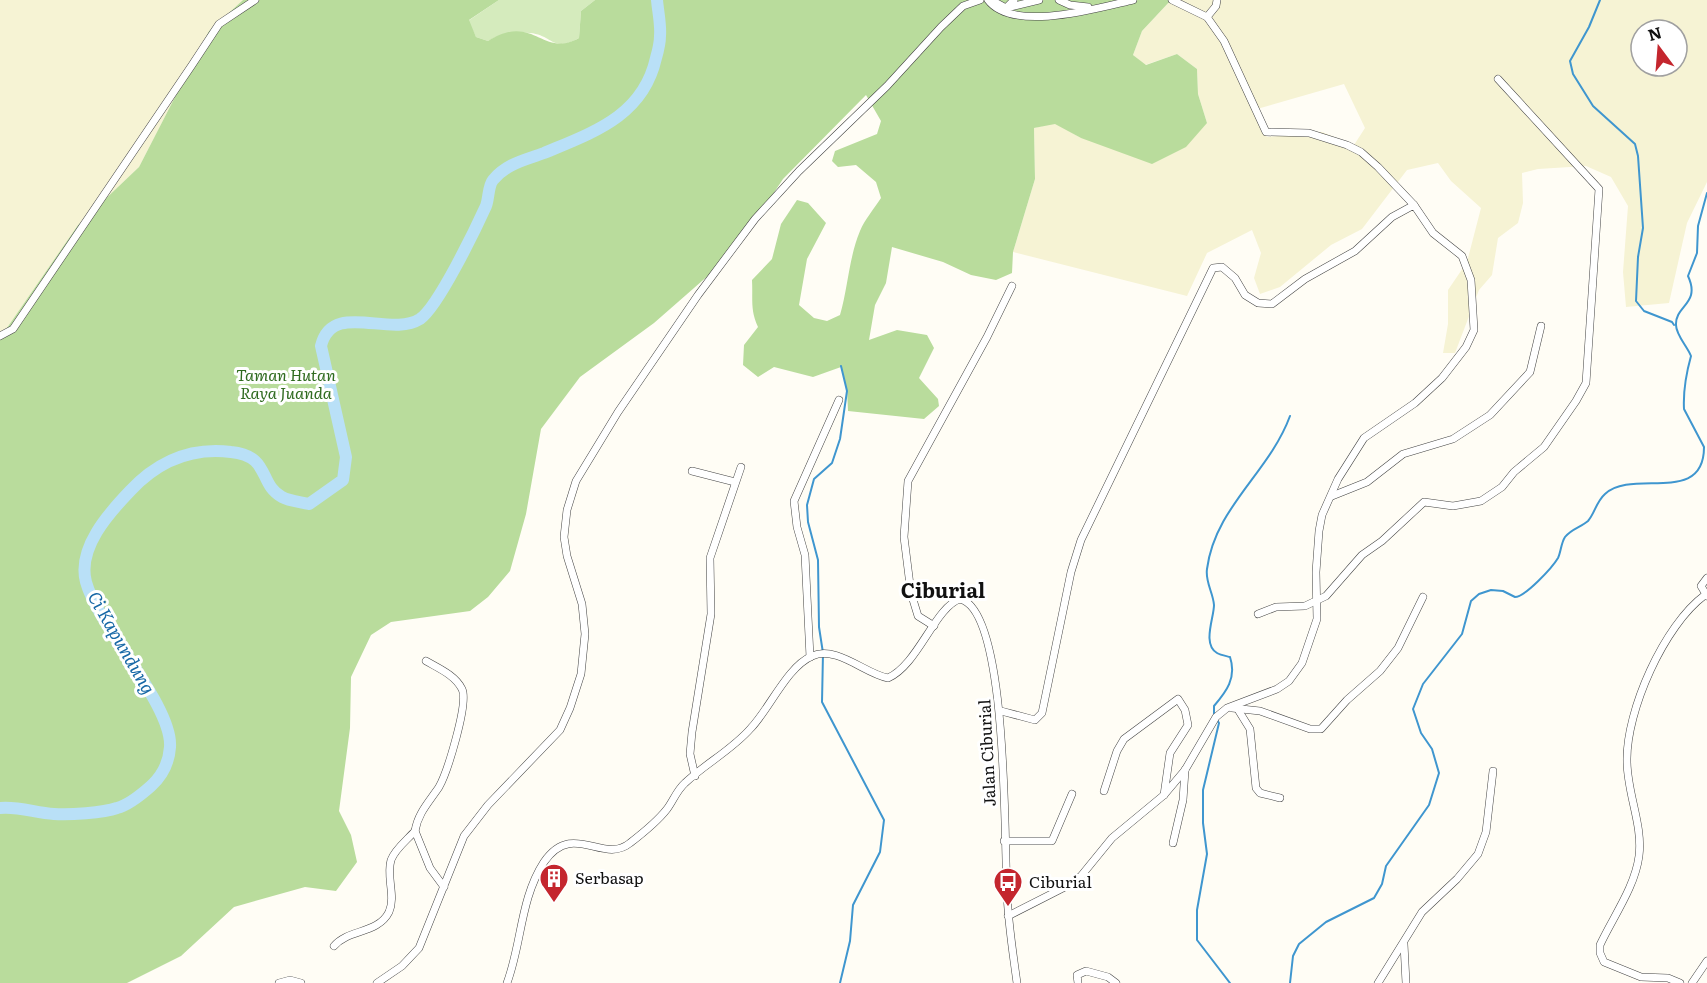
<svg xmlns="http://www.w3.org/2000/svg" width="1707" height="983" font-family="Literata,serif">
  <style>
    .farmland { fill: #f6f3d4; fill-rule: evenodd }
    .green { fill: #d5ebbd }
    .forest { fill: #b9dc9c }
    .lines { fill: none; stroke-linecap: round; stroke-linejoin: round }
    .stream { stroke: #3f96cf; stroke-width: 2 }
    .river { stroke: #b9e0f7; stroke-width: 12 }
    .minor-casing { stroke: #444; stroke-width: 8 }
    .minor { stroke: #fff; stroke-width: 7 }
    .labels { text-anchor: middle; stroke-width: 6; stroke-linejoin: round; paint-order: stroke }
    .park-label { font-size: 16px; font-style: italic; fill: #2f6b1f; stroke: #fff }
    .street-label { font-size: 16px; fill: #111; stroke: #fff }
    .poi-label { font-size: 16px; fill: #111; stroke: #fff; text-anchor: start }
    .water-label { font-size: 18px; font-style: italic; fill: #1768a6; stroke: #fff }
    .quarter-label { font-size: 20px; font-weight: bold; fill: #111; stroke: #fff }
  </style>
  <rect width="100%" height="100%" fill="#fffdf5"/>
  <g class="farmland">
    <path d="M0,0H243L209,31L139,167L78,225L0,338Z"/>
    <path d="M1171,0H1707V182L1687,223L1669,303L1626,307L1623,272L1628,206L1611,177L1586,166L1538,169L1522,173L1523,203L1518,223L1498,238L1492,275L1479,290L1455,353H1443L1448,324V290L1467,262L1481,208L1451,181L1438,163L1407,170L1362,229L1331,245L1280,287L1260,294L1254,278L1261,253L1252,230L1207,253L1187,296L1013,252L1035,179L1034,128L1055,123L1081,138L1207,123L1198,94L1197,69L1177,54L1145,65L1133,55L1142,31ZM1641,30H1677V66H1641ZM1344,84L1365,128L1354,145L1322,132L1267,137L1257,109Z"/>
  </g>
  <path class="green" d="M499,0H595L581,11L579,38C552,53 553,35 530,33C516,31 500,34 488,41L476,37L468,21Z"/>
  <path class="forest" d="M243,0H499L469,20L476,37L488,41C534,12 542,59 579,38L581,11L595,0H1171L1142,31L1133,55L1146,65L1177,54L1197,69L1198,94L1207,123L1186,147L1152,164L1081,138L1055,124L1034,128L1035,179L1013,252L1012,273L996,280L971,275L943,262L892,247L886,283L875,305L869,340L897,330L927,335L934,348L919,378L938,399L939,406L924,419L848,411L847,389L841,367L813,377L774,367L758,377L743,365L744,345L758,327C750,310 753,299 752,280L772,259L781,224L797,200L808,203L826,223L807,259L799,305L814,318L827,321L840,315C848,288 849,257 860,231C865,219 874,209 881,198L876,182L856,165L838,167L832,161L835,151L877,134L881,121L866,95L783,179L754,223L718,267L654,323L580,377L541,429L526,514L510,571L488,597L470,611L391,622L371,635L351,677L350,728L339,811L351,835L357,862L336,891L305,887L234,907L181,956L127,983H0V338L78,225L139,167L209,31Z"/>
  <g class="lines">
    <g class="stream">
      <path d="M1600,0L1589,27L1570,61L1573,74L1593,106L1635,144L1638,156L1643,228L1638,257L1636,301L1644,311L1672,322L1674,325"/>
      <path d="M840,983L850,941L853,905L880,852L884,820L822,702L823,653L819,627L818,560L808,522L807,505L814,479L832,463L840,439L847,391L841,366"/>
      <path d="M1230,983L1197,940V910L1207,854L1203,823V790L1219,723L1214,715V706C1226,692 1237,678 1230,657C1226,656 1220,655 1217,653C1202,644 1214,618 1214,605C1213,592 1205,582 1207,569C1215,507 1269,473 1290,416"/>
      <path d="M1290,983L1293,956L1299,944L1326,922L1374,898L1382,884L1386,866L1429,805L1439,773L1432,749L1421,733L1413,709L1423,684L1462,634L1471,601L1479,594L1491,590L1503,591L1515,597C1525,597 1552,568 1558,558C1561,552 1561,543 1565,537C1571,529 1581,527 1588,521C1595,513 1596,502 1605,494C1633,468 1704,506 1704,447L1684,409C1683,390 1686,374 1691,356C1687,346 1676,335 1676,325C1675,305 1701,304 1688,276L1697,253L1698,226L1707,193"/>
    </g>
    <path class="river" d="M0,808C18,806 36,813 54,814C69,815 103,813 117,808C129,805 142,794 151,786C162,776 169,762 170,747C173,706 98,626 86,582C77,548 109,513 130,491C157,462 191,447 231,452C271,456 258,484 282,497C289,501 301,502 309,504L343,480L346,457L321,346C332,300 390,338 420,319C438,307 476,228 486,206C489,198 488,186 493,180C507,163 526,160 544,153C594,132 643,116 656,58C658,51 660,43 660,36C661,24 658,12 657,0"/>
    <g class="minor-casing">
      <g id="minor">
        <path d="M988,0C1013,33 1098,8 1133,0"/>
        <path d="M991,0L1006,8L1014,0"/>
        <path d="M1059,0L1070,5L1088,7"/>
        <path d="M1172,0L1207,17L1224,41L1266,132L1309,133L1347,145L1361,152L1378,167L1414,205"/>
        <path d="M1006,8L1039,0"/>
        <path d="M1207,17L1216,6L1217,0"/>
        <path d="M0,336L13,329L192,65L219,24L255,0"/>
        <path d="M692,471L735,482"/>
        <path d="M1332,496L1367,482L1403,454L1453,439L1490,415L1530,372L1541,326"/>
        <path d="M1707,578L1701,586L1707,596"/>
        <path d="M1258,614L1276,607L1305,606L1326,596L1362,555L1382,541L1424,502L1453,506L1481,501L1502,487L1514,472L1544,447L1576,401L1586,383L1599,189L1498,79"/>
        <path d="M934,626L918,616L911,593L904,537L908,481L987,337L1012,286"/>
        <path d="M810,657L805,555L797,527L794,501L839,400"/>
        <path d="M426,661C438,668 455,675 462,689C469,703 447,773 439,787C429,802 418,813 415,831L430,868L444,887"/>
        <path d="M1232,708L1260,711L1310,729H1321L1347,700L1380,671L1398,648L1423,597"/>
        <path d="M1237,708L1250,729L1256,788L1260,793L1280,798"/>
        <path d="M1001,711L1035,720L1042,713L1071,572L1081,540L1213,268L1222,267L1235,278L1245,295L1258,303L1272,304L1305,279L1355,251L1392,217L1414,205L1433,233L1462,256L1471,280L1474,330L1466,347L1442,378L1415,403L1364,438L1338,479L1322,515L1319,531L1316,572L1317,619L1302,663L1289,681L1277,689L1227,708L1216,717L1185,770L1164,795L1112,838L1081,876L1069,885L1008,916"/>
        <path d="M695,776L690,754L692,732L711,614L710,558L741,467"/>
        <path d="M1104,791L1117,751L1124,739L1178,699L1185,710L1188,725L1170,753L1164,795"/>
        <path d="M1004,841H1052L1072,794"/>
        <path d="M1173,843L1183,800L1185,770"/>
        <path d="M1404,944L1406,983"/>
        <path d="M334,946C348,929 378,934 389,912C396,896 386,877 391,860C395,849 407,840 415,831"/>
        <path d="M279,983L290,980L301,983"/>
        <path d="M377,983L402,966L419,948L464,836L488,805L560,730L570,708L581,674L585,634L582,604L567,556L564,537L567,510L576,481L618,412L698,295L755,219L799,171L887,86L941,27L963,6L980,0"/>
        <path d="M507,983C522,943 520,899 544,862C573,820 603,865 630,843C643,833 657,822 667,809C673,801 677,790 685,783C706,763 732,750 751,728C770,708 787,667 812,656C837,645 865,674 888,678C918,665 935,607 960,599C1009,610 1004,846 1007,892C1008,923 1013,953 1017,983"/>
        <path d="M1078,983L1077,975L1086,971L1108,977L1116,983"/>
        <path d="M1378,983L1422,912L1457,879L1478,854L1486,832L1493,771"/>
        <path d="M1680,983L1668,978L1641,977L1604,962L1600,953V945C1613,917 1635,887 1639,856C1643,825 1627,793 1627,761C1626,711 1664,625 1705,595"/>
        <path d="M1692,983L1707,961"/>
      </g>
    </g>
    <use href="#minor" class="minor"/>
  </g>
  <defs>
    <g id="building-pin" transform="scale(1.5)"><path d="M0 17L-7.5 6A9.5 9.5 0 1 1 7.5 6Z" fill="#c4262e" stroke="#fff"/><path d="M-4-6H4V6H1V3H-1V6H-4ZM-2.5-4.3h1.7v1.8h-1.7ZM.8-4.3h1.7v1.8H.8ZM-2.5-1h1.7V.8h-1.7ZM.8-1h1.7V.8H.8Z" fill="#fff"/></g>
    <g id="bus-pin" transform="scale(1.5)"><path d="M0 17L-7.5 6A9.5 9.5 0 1 1 7.5 6Z" fill="#c4262e" stroke="#fff"/><path d="M-5-6H5V4H4V6H2V4H-2V6H-4V4H-5ZM-3.5-4V0h7V-4ZM-3.5 1.2v1.5H-2V1.2ZM2 1.2v1.5H3.5V1.2Z" fill="#fff"/></g>
  </defs>
  <g fill-rule="evenodd">
    <use href="#building-pin" x="554" y="878"/>
    <use href="#bus-pin" x="1008" y="882"/>
  </g>
  <g class="labels">
    <g class="park-label">
      <text x="286" y="381">Taman Hutan<tspan x="286" dy="18">Raya Juanda</tspan></text>
    </g>
    <g class="street-label">
      <text transform="translate(987 753) rotate(-93)" y="6">Jalan Ciburial</text>
    </g>
    <g class="poi-label">
      <text x="575" y="884">Serbasap</text>
      <text x="1029" y="888">Ciburial</text>
    </g>
    <g class="water-label">
      <text transform="translate(121 643) rotate(60)" y="6">Ci Kapundung</text>
    </g>
    <g class="quarter-label">
      <text x="943" y="598">Ciburial</text>
    </g>
  </g>
  <g transform="translate(1659 48) rotate(344)"><circle r="28" fill="#ffffff" stroke="#a0a0a0" stroke-width="1.5"/>
  <path d="M0-4.5L10 22L0 15L-10 22Z" fill="#c4262e"/>
  <text y="-9" font-size="16" font-weight="bold" text-anchor="middle" fill="#111111">N</text>
  </g>
</svg>
